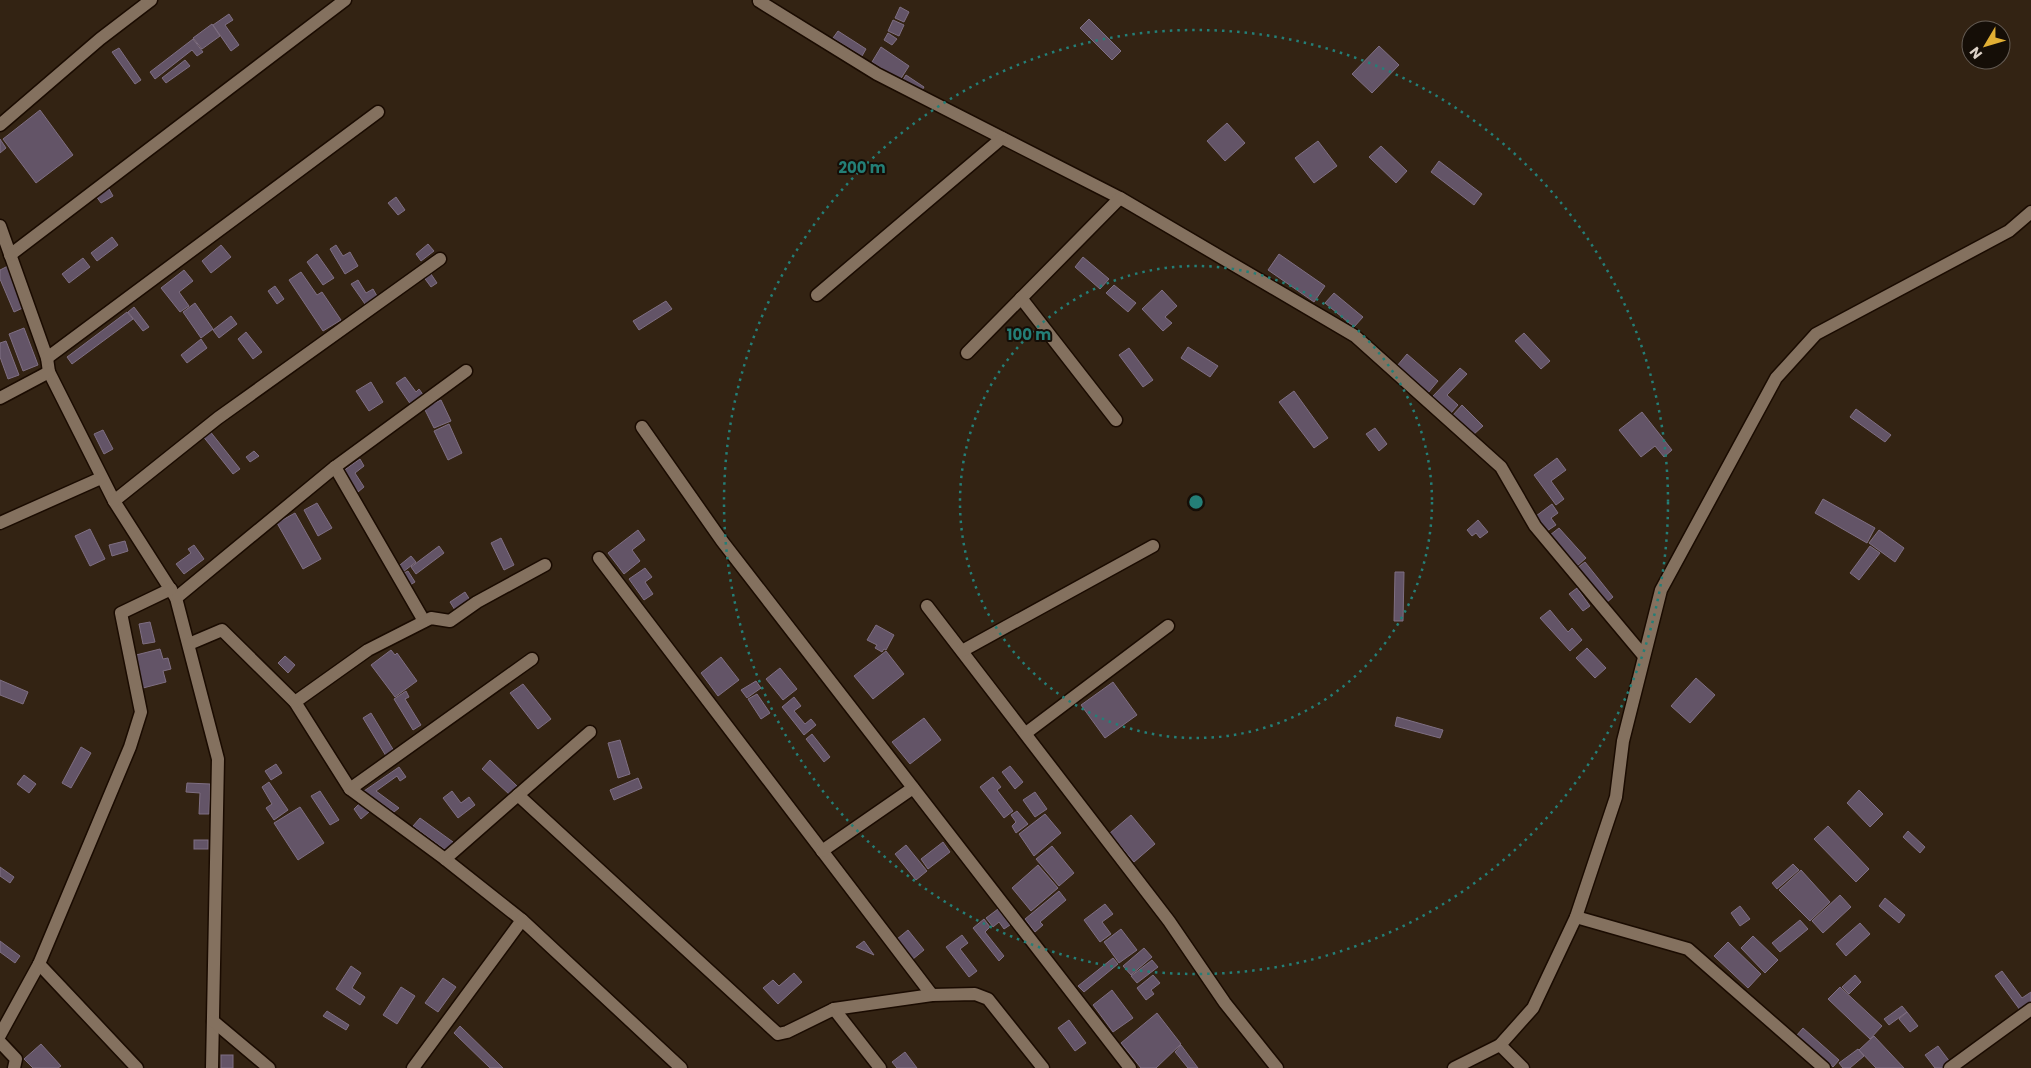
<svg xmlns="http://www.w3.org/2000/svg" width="2031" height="1068" font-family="Poppins,sans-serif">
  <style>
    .building { fill: #635467; stroke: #7f6f83 }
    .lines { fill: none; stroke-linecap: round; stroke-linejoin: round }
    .minor-casing { stroke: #1a0b01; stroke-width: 15 }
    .minor { stroke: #84715f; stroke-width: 12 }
    .ring { fill: none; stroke: #247f77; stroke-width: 2.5; stroke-dasharray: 2.5 5 }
    .centre { fill: #247f77; stroke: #150e07; stroke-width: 2.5 }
    .ring-label { font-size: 15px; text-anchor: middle; font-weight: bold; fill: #247f77; stroke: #150e07; stroke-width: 4; stroke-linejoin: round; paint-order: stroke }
  </style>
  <rect width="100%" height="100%" fill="#332313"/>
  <g class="building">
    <path d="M900,7L909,12L904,22L895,18Z"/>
    <path d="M229,14L233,20L225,25L239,45L231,51L213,25Z"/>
    <path d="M1089,19L1121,51L1112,60L1080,28Z"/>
    <path d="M893,20L904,25L899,36L888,31Z"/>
    <path d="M212,24L220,36L202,49L193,38Z"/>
    <path d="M838,31L866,49L862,56L833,38Z"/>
    <path d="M888,33L897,39L892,45L884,40Z"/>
    <path d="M193,39L203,52L197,56L192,50L155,79L150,72Z"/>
    <path d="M1379,46L1399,65L1372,93L1352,74Z"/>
    <path d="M881,47L909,66L900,80L872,62Z"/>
    <path d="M119,48L141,80L135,84L112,52Z"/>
    <path d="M185,60L190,66L166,83L162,78Z"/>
    <path d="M906,75L924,87L919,95L901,83Z"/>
    <path d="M40,110L73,155L36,183L3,139Z"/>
    <path d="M1227,123L1245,143L1225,161L1207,141Z"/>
    <path d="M0,139L6,148L0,153Z"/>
    <path d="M1318,141L1337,166L1314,183L1295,158Z"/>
    <path d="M1381,146L1407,171L1396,183L1369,157Z"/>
    <path d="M1439,161L1482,194L1474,205L1431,172Z"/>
    <path d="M109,189L113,196L101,203L96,196Z"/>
    <path d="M396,197L405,210L398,215L388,203Z"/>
    <path d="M112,237L118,245L97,261L91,253Z"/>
    <path d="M428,244L434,251L421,261L416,254Z"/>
    <path d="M221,245L231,257L211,273L202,261Z"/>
    <path d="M336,245L343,256L350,252L358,266L345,274L330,249Z"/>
    <path d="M317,254L334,278L323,285L307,262Z"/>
    <path d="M1279,254L1325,286L1314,302L1268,270Z"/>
    <path d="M1083,257L1109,279L1100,289L1075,267Z"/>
    <path d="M83,258L90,267L69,283L62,274Z"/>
    <path d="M8,266L25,307L14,312L0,279V270Z"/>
    <path d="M184,270L193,281L179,292L189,306L180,312L161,288Z"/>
    <path d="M429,271L437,283L431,287L423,276Z"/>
    <path d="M301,272L317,295L322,292L341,320L323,331L289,280Z"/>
    <path d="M358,280L366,293L373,289L377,296L365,304L351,284Z"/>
    <path d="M1114,285L1136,303L1128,312L1106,293Z"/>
    <path d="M275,286L284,299L277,304L268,291Z"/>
    <path d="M1162,290L1177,306L1165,317L1172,323L1163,331L1142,309Z"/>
    <path d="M1334,293L1363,317L1354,327L1325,303Z"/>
    <path d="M666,301L672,309L639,330L633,321Z"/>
    <path d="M195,303L213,329L201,338L183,312Z"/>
    <path d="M134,307L149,327L143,331L128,312Z"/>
    <path d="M127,312L133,319L72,364L67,357Z"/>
    <path d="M231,316L237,324L219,338L213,330Z"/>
    <path d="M24,328L38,365L23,371L9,334Z"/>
    <path d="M246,332L262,352L253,359L238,339Z"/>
    <path d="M1524,333L1550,361L1541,369L1515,341Z"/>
    <path d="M201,339L207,348L187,363L181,355Z"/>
    <path d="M6,341L19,375L8,379L0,357V343Z"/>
    <path d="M1188,347L1218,366L1210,377L1181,358Z"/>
    <path d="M1129,348L1153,380L1143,387L1119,355Z"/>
    <path d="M1407,354L1438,381L1428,393L1397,366Z"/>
    <path d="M1460,368L1467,374L1447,395L1458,405L1451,413L1433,396Z"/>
    <path d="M405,377L416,392L419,389L424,396L411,405L396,383Z"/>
    <path d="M371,382L383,402L369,411L356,391Z"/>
    <path d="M1294,391L1328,438L1314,448L1279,402Z"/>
    <path d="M441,400L451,421L434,428L424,408Z"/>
    <path d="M1462,405L1483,426L1473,435L1453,415Z"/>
    <path d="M1856,409L1891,435L1885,442L1850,417Z"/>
    <path d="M1642,412L1672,450L1664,457L1655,446L1641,457L1619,430Z"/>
    <path d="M449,424L462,453L448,460L434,431Z"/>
    <path d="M1375,428L1387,444L1379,451L1366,434Z"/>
    <path d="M103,430L113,449L104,454L94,434Z"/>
    <path d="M209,430L240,469L233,474L202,435Z"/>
    <path d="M254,451L259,456L250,462L246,457Z"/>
    <path d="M1557,458L1566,470L1551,481L1564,499L1556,505L1534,475Z"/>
    <path d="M360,459L364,466L355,473L364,487L358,492L343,471Z"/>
    <path d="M1823,499L1875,528L1867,543L1815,513Z"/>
    <path d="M317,503L332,528L318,536L304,510Z"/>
    <path d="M1552,504L1558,513L1551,518L1556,525L1547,531L1536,516Z"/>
    <path d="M295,513L321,559L303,569L277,523Z"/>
    <path d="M1478,520L1488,532L1480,538L1476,533L1472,536L1467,530Z"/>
    <path d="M1559,528L1586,558L1577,566L1550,535Z"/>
    <path d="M90,529L105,559L90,566L75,536Z"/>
    <path d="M638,530L645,540L632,550L640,561L624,574L608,553Z"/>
    <path d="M1879,530L1904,548L1895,562L1869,543Z"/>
    <path d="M501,538L514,565L504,570L491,543Z"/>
    <path d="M125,541L128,551L112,556L109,545Z"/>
    <path d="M194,545L204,559L184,574L176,564L191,553L188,549Z"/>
    <path d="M439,546L444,553L416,574L411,567Z"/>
    <path d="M1870,546L1880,553L1859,580L1850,573Z"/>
    <path d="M411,556L416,562L399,575L395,569Z"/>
    <path d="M1585,562L1613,597L1606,603L1577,568Z"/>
    <path d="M645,568L652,577L645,582L653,594L644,600L629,579Z"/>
    <path d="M408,571L415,582L407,587L400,575Z"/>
    <path d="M1395,572H1404L1403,621H1394Z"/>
    <path d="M1577,588L1590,606L1583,611L1569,594Z"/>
    <path d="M465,592L470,600L455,610L450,602Z"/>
    <path d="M1550,610L1568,632L1572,628L1582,640L1570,651L1540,618Z"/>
    <path d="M150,622L155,642L143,644L139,624Z"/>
    <path d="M876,625L894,635L886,650L884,649L882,652L875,648L877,645L867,640Z"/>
    <path d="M1587,648L1606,668L1595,678L1576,658Z"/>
    <path d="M160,649L163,659L168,658L171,669L163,671L166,682L143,688L136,655Z"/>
    <path d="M391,650L395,655L397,653L417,681L395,697L371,665Z"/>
    <path d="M886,651L904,674L873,699L854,676Z"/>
    <path d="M285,656L295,665L288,673L278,663Z"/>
    <path d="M721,657L739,680L718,696L701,673Z"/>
    <path d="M780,668L797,689L783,700L766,679Z"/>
    <path d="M1696,678L1715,695L1690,723L1671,706Z"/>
    <path d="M0,680L28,692L23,704L0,695Z"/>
    <path d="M756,681L761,688L747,698L741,690Z"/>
    <path d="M1113,682L1137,715L1105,738L1081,705Z"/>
    <path d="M523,684L551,719L538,729L510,693Z"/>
    <path d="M406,691L409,697L405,699L421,725L413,730L394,699Z"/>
    <path d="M757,694L770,713L761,719L748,699Z"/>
    <path d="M794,697L801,706L794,711L805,724L811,719L816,725L804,735L782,707Z"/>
    <path d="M371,713L394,751L386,756L363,718Z"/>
    <path d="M1397,717L1443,730L1440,738L1395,726Z"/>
    <path d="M924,718L941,740L910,764L892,742Z"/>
    <path d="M812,734L830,757L824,762L806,739Z"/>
    <path d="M620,740L630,774L618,778L608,743Z"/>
    <path d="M81,747L91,753L71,788L62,783Z"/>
    <path d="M490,760L518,787L510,795L482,769Z"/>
    <path d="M276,764L282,773L271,780L265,771Z"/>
    <path d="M1010,766L1023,782L1015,789L1002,772Z"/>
    <path d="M399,767L406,777L400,781L397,776L376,791L399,808L394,812L364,791Z"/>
    <path d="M24,775L36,784L29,793L17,784Z"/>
    <path d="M993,777L1001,787L997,790L1013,811L1004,818L980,787Z"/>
    <path d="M638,778L642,788L614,800L610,790Z"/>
    <path d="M269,782L288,810L274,820L266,808L272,804L262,787Z"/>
    <path d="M187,783L210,784L209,814H199L200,793L186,792Z"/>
    <path d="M1859,790L1883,814L1870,827L1847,803Z"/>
    <path d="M320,791L339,820L330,825L311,796Z"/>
    <path d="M452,791L461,803L469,797L475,805L458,818L443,798Z"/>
    <path d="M1035,792L1047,809L1035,817L1023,800Z"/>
    <path d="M361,802L369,812L361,819L354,809Z"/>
    <path d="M300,807L324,843L298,860L274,823Z"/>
    <path d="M1017,811L1028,824L1016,833L1012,826L1016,822L1011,815Z"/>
    <path d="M1045,814L1061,833L1034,856L1019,834Z"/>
    <path d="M1131,815L1155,844L1134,862L1110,833Z"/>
    <path d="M420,818L453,842L447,851L413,826Z"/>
    <path d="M1828,826L1869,869L1856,882L1814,839Z"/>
    <path d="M1908,831L1925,847L1920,853L1903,837Z"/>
    <rect x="194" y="840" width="14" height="9"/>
    <path d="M943,842L950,852L928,869L921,859Z"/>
    <path d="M906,845L927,871L916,880L895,854Z"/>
    <path d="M1052,846L1074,873L1059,886L1036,859Z"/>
    <path d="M1793,864L1799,870L1777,889L1772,883Z"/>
    <path d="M1038,865L1058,888L1031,911L1012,888Z"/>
    <path d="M0,867L14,877L10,883L0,876Z"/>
    <path d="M1801,870L1830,902L1810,921L1779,890Z"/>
    <path d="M1059,891L1066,900L1040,922L1043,925L1035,932L1025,919Z"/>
    <path d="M1840,895L1851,907L1823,933L1812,921Z"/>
    <path d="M1885,898L1905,915L1899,923L1879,906Z"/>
    <path d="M1105,904L1113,914L1102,922L1111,934L1100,942L1084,920Z"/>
    <path d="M1740,906L1750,919L1740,926L1731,913Z"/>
    <path d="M998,909L1010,925L1004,929L999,922L993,927L986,918Z"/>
    <path d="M984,919L990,927L985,932L1004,956L999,961L973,928Z"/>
    <path d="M1800,920L1808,929L1780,952L1772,943Z"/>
    <path d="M1860,923L1870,934L1846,956L1836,944Z"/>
    <path d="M1121,929L1137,950L1119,963L1104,942Z"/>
    <path d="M908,930L924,950L913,959L897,939Z"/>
    <path d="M962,935L968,943L960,949L977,971L969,977L946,947Z"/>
    <path d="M1753,936L1778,960L1765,973L1741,948Z"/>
    <path d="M0,941L20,956L15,963L0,952Z"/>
    <path d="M864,941L874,955L856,947Z"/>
    <path d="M1728,942L1761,974L1748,988L1714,956Z"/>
    <path d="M1144,948L1152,957L1131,975L1123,966Z"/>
    <path d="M1113,958L1118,964L1084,992L1078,986Z"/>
    <path d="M1152,960L1158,967L1137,983L1131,976Z"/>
    <path d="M351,966L361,973L352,988L365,997L360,1005L336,989Z"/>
    <path d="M2002,971L2022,998L2031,992V1002L2020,1010L1995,976Z"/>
    <path d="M794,973L802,982L778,1004L763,988L773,980L779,986Z"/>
    <path d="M1153,975L1160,983L1151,990L1154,994L1146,1000L1137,988Z"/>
    <path d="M1855,975L1861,982L1849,994L1842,987Z"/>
    <path d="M443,978L456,987L438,1012L425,1003Z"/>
    <path d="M401,987L415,996L397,1024L383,1015Z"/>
    <path d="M1840,987L1882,1026L1870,1039L1828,999Z"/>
    <path d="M1112,990L1133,1018L1113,1032L1093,1005Z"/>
    <path d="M1902,1006L1907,1012L1889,1025L1884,1019Z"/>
    <path d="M327,1011L349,1025L346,1030L323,1016Z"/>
    <path d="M1907,1012L1918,1026L1910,1032L1899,1019Z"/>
    <path d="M1157,1013L1181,1044L1156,1068H1141L1121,1043Z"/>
    <path d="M1069,1020L1086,1043L1075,1051L1058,1028Z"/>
    <path d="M460,1026L503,1068H490L454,1033Z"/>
    <path d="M1803,1028L1839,1060L1833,1067L1797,1035Z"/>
    <path d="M1874,1036L1904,1068H1876L1859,1050Z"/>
    <path d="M41,1044L61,1066L58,1068H33L24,1059Z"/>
    <path d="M1181,1045L1198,1068H1188L1175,1052Z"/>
    <path d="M1938,1046L1950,1062L1942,1068H1935L1925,1055Z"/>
    <path d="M1858,1049L1864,1056L1850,1068H1843L1839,1063Z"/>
    <path d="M905,1052L917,1068H897L892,1062Z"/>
    <rect x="221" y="1055" width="12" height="13"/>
  </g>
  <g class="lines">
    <g class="minor-casing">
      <g id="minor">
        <path d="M759,1L877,74L1120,198L1355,336L1501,467L1535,526L1643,655"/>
        <path d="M0,125L100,39L151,0"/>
        <path d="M0,226L47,358L49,372L114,501L176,598L218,759L212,1068"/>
        <path d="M10,255L345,0"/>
        <path d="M817,295L1002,138"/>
        <path d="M1021,298L1116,420"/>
        <path d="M967,353L1120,198"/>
        <path d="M47,358L378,112"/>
        <path d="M0,398L49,372"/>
        <path d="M642,427L722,541L1130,1068"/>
        <path d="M335,467L424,621"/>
        <path d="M114,501L218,418L440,259"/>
        <path d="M0,523L101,478"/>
        <path d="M599,558L932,995"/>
        <path d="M176,598L335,467L466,371"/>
        <path d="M927,606L1169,921L1225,1003L1277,1068"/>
        <path d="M189,644L222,630L295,702L350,789L445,859L522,920L681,1068"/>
        <path d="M962,651L1153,546"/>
        <path d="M295,702L368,650L431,618L450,621L477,602L545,565"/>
        <path d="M1026,733L1168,626"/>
        <path d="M350,789L532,659"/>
        <path d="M518,795L590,732"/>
        <path d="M822,851L913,788"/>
        <path d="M445,859L518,795L778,1034L787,1032L834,1009L932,995L975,994L988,999L1043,1068"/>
        <path d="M1576,917L1688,949L1824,1068"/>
        <path d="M39,964L137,1068"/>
        <path d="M834,1009L880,1068"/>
        <path d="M213,1021L269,1068"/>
        <path d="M0,1035L39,964L130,747L141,712L121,613L171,589"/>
        <path d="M0,1042L16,1059L14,1068"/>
        <path d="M1500,1045L1523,1068"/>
        <path d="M413,1068L522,920"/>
        <path d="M1454,1068L1500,1045L1533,1008L1576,917L1616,797L1623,741L1661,590L1776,378L1816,334L2009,231L2031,212"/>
        <path d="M1950,1068L2031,1009"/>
      </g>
    </g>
    <use href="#minor" class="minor"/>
  </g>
  <g class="ring">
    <circle cx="1196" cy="502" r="236"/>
    <circle cx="1196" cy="502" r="472"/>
  </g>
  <circle cx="1196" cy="502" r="8" class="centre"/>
  <g class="ring-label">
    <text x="862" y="173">200 m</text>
    <text x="1029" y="340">100 m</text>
  </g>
  <g transform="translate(1986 45) rotate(232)"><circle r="24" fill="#150e07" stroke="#655c54"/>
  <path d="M0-4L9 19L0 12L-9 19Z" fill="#e1af34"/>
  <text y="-8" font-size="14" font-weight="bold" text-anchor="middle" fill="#ddd2c8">N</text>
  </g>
</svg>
